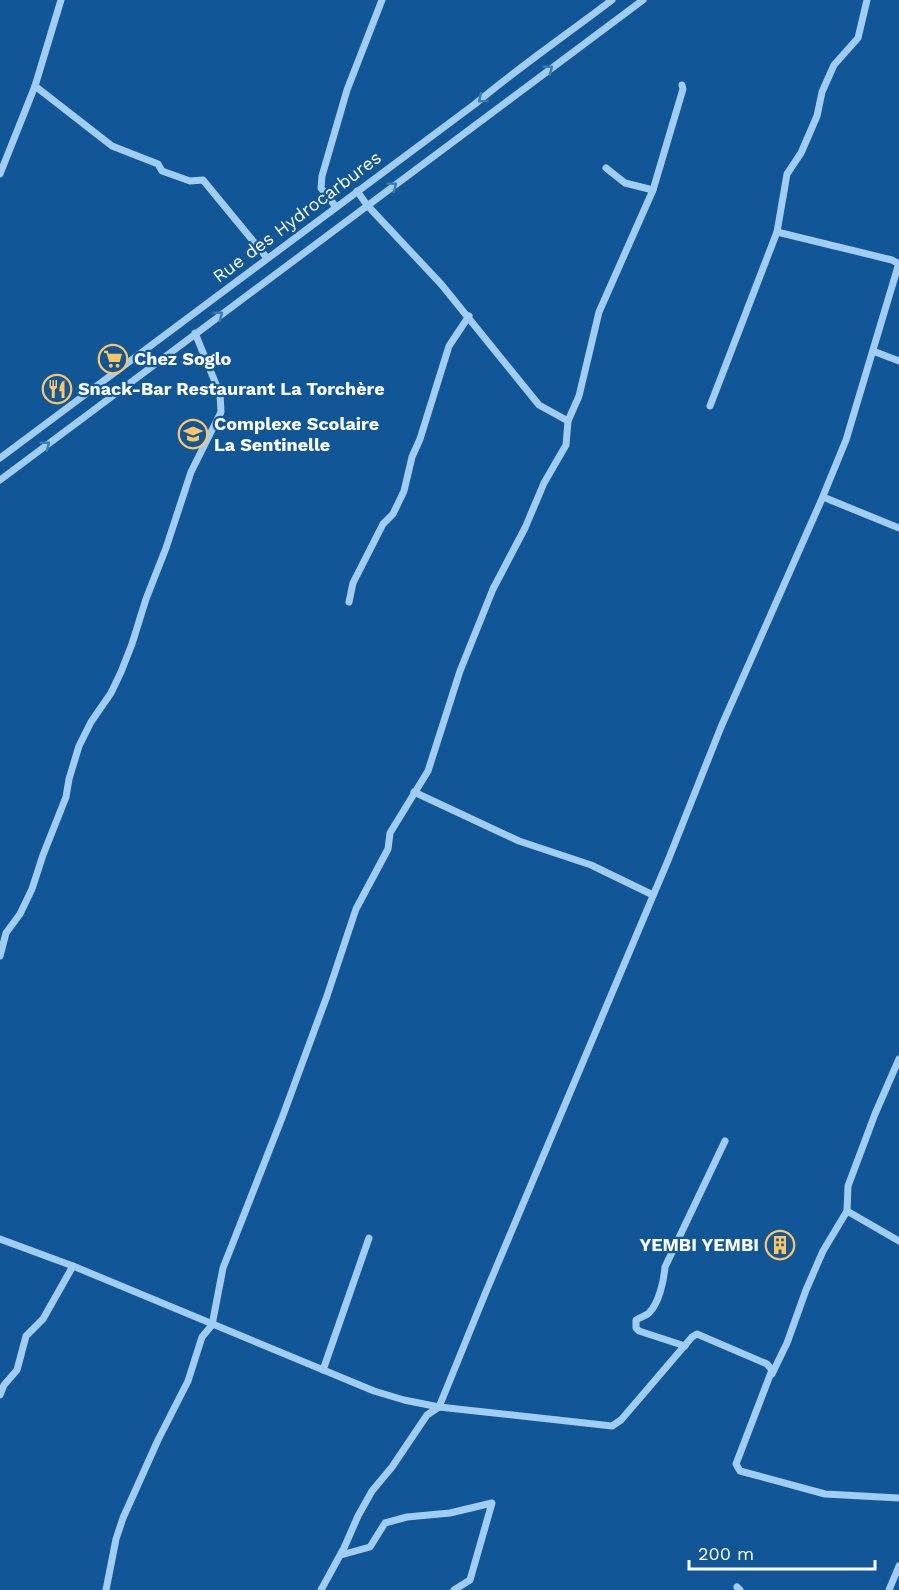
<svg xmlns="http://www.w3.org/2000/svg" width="899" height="1590" font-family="'Work Sans',sans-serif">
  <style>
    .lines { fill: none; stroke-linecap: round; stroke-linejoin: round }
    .minor { stroke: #a1cdf3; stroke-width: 7 }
    .oneway { stroke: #3c7ab2 }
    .labels { text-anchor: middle; stroke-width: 4.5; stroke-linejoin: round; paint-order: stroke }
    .street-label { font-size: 18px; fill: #fff; stroke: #115696 }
    .poi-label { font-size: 18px; font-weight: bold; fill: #fff; stroke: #115696; text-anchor: start }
  </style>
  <rect width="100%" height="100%" fill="#115696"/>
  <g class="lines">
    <g class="minor">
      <path d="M35,86L112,146L158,164L162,171L190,181L203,180L267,258"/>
      <path d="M606,168L625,183L653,190"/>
      <path d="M0,174L35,86L61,0"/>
      <path d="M336,207L321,188L322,176L347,90L382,0"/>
      <path d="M777,232L892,260L899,264"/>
      <path d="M873,351L899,361"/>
      <path d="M710,406L777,232L787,174L801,153L817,116L822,92L834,65L858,38L867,0"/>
      <path d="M568,421L579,396L599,312L653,190L683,89L682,85"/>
      <path d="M0,458L475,104C519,67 566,35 612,0"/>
      <path d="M0,480L643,0"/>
      <path d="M823,497L899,528"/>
      <path d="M349,602L353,583L383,524L393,514L404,491L412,457L420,439L449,346L469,316"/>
      <path d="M414,792L519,841L591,865L653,895"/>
      <path d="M0,956L6,933L20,914L32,889L43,855L66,797L69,779L79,746L91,722L111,693L121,672L132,644L146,599L166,548L191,472L221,412L220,394L195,333"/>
      <path d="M847,1211L899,1241"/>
      <path d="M0,1239L73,1266L374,1391L404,1400L439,1407L612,1426L621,1420L692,1337L697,1334L767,1364L772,1370L736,1464L740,1471L825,1494L899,1498"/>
      <path d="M685,1346L639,1331L636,1328V1320C640,1317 646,1316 649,1313C659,1303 664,1280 665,1267L725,1141"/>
      <path d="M323,1370L369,1238"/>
      <path d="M772,1374L787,1343L806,1290L823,1251L847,1211L848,1186L875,1114L899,1059"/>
      <path d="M0,1395L4,1385L17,1370L26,1336L43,1319L73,1266"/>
      <path d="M341,1555L370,1547L385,1523L407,1517L450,1513L492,1503L470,1580L454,1590"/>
      <path d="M737,1587L740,1590"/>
      <path d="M106,1590L116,1539L123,1518L158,1440L188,1381L202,1337L212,1325L223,1268L282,1118L327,996L356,909L388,849L390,833L428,771L460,671L493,589L525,528L544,483L566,445L568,421L539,405L441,284L367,205L357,191"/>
      <path d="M321,1590L344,1548L358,1516L372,1491L392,1467L427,1415L439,1407L485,1294L669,858L721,727L821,501L846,440L899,263"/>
      <path d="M889,1590L899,1566"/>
    </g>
  </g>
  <defs><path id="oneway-chevron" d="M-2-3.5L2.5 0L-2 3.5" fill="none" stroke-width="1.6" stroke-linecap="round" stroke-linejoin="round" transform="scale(1.5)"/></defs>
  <g class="oneway">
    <use href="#oneway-chevron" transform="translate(549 69) rotate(-37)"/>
    <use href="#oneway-chevron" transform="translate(482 99) rotate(140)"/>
    <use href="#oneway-chevron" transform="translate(393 186) rotate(-37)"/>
    <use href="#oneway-chevron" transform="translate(219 315) rotate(-37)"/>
    <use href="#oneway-chevron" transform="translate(46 445) rotate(-37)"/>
  </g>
  <defs>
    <g id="supermarket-ring" transform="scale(1.5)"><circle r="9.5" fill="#115696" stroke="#ffc563" stroke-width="1.5"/><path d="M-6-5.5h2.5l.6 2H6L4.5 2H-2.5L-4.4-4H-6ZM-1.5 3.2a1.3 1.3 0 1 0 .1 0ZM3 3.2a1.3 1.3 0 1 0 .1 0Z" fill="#ffc563"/></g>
    <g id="restaurant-ring" transform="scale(1.5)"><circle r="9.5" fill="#115696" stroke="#ffc563" stroke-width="1.5"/><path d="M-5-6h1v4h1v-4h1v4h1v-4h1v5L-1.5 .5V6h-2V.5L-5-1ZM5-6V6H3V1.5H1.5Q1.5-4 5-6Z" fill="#ffc563"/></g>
    <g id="school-ring" transform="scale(1.5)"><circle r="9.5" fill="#115696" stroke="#ffc563" stroke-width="1.5"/><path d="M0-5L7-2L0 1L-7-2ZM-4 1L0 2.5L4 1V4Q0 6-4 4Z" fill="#ffc563"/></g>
    <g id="building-ring" transform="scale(1.5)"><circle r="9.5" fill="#115696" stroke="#ffc563" stroke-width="1.5"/><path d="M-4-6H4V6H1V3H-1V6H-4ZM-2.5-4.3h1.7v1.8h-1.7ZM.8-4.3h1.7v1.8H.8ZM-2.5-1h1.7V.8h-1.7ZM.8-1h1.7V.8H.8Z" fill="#ffc563"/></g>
  </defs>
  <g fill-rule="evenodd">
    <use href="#supermarket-ring" x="113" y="359"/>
    <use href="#restaurant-ring" x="57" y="389"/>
    <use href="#school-ring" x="193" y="434"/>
    <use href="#building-ring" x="780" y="1245"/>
  </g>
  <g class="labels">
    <g class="street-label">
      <text transform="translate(297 217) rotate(-37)" y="6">Rue des Hydrocarbures</text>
    </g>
    <g class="poi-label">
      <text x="134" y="365">Chez Soglo</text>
      <text x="78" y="395">Snack-Bar Restaurant La Torchère</text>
      <text x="214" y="430">Complexe Scolaire<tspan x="214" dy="21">La Sentinelle</tspan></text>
      <text x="759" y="1251" text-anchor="end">YEMBI YEMBI</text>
    </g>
  </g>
  <path d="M689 1560v9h186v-9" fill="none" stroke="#ffffff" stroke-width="3"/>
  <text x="698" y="1560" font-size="18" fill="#ffffff" stroke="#115696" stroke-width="4.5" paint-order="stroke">200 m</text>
</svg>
